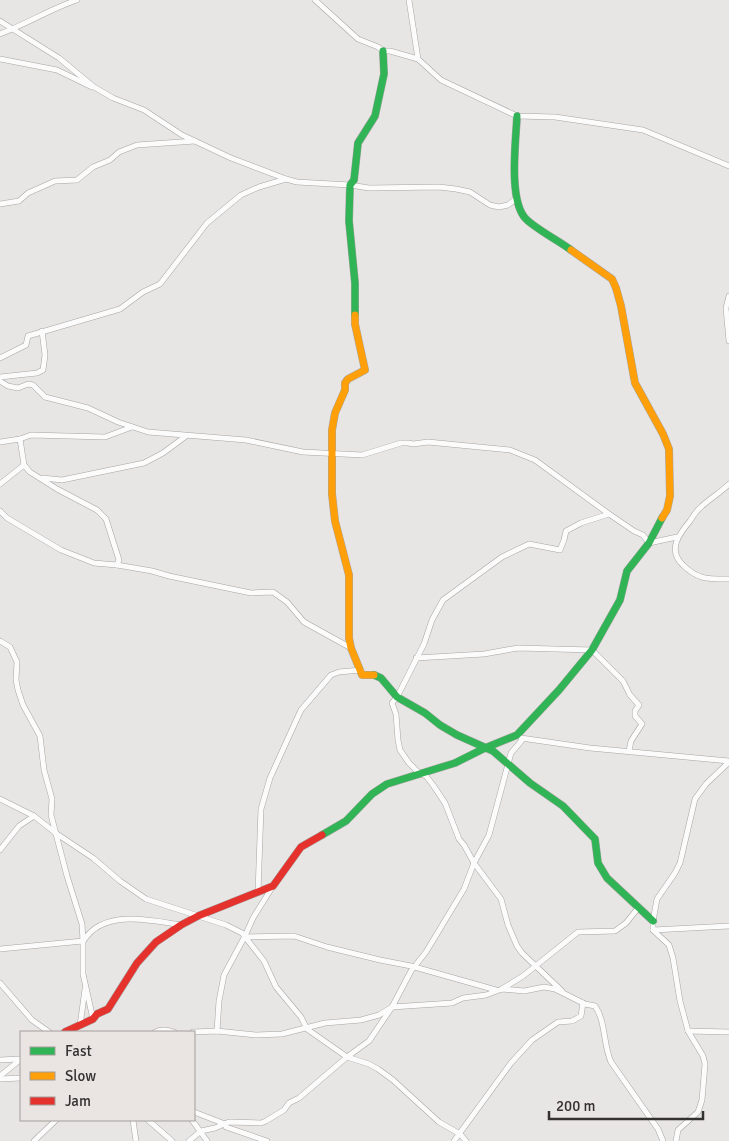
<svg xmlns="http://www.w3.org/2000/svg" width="729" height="1141" font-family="Signika,sans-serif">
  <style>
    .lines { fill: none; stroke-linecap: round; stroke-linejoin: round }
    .street-casing { stroke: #a6a5a3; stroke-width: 6 }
    .fast-casing { stroke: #a6a5a3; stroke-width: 8 }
    .slow-casing { stroke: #a6a5a3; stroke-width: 8 }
    .jam-casing { stroke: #a6a5a3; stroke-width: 8 }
    .street { stroke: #fcfbfb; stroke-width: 5 }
    .fast { stroke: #30b455; stroke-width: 7 }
    .slow { stroke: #ff9f0a; stroke-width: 7 }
    .jam { stroke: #e5322d; stroke-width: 7 }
  </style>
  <rect width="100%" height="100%" fill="#e8e6e4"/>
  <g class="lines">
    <g class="street-casing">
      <g id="street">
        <path d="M315,0L358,39L378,47L383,51H390L418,59"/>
        <path d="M409,0L418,59L441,80L517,116L555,117L643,130L729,166"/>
        <path d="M0,21L59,58L94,87L113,98L144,110L182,135L231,158L286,179L297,182L350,185L369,188L439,187L456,189L470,192L490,205L499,207L508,205L517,198"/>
        <path d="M0,34C27,24 50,9 77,0"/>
        <path d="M0,59L57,70L92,87"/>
        <path d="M0,204L19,201L28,193L55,181L77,180L93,167L110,160L119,152L137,145L195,141"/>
        <path d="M729,296L726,308L729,341"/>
        <path d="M0,358L26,345L28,336L120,309L143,292L160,284L207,223L241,195L259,187L286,179"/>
        <path d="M0,377L37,373L43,370L45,355L42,331"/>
        <path d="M0,381L8,386L18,388L28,384L33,385L45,397L88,408L118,422L148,432L246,440L303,452L362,455L401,443H408L413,444L428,442L510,450L535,460L609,514L634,531L643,535L649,543L677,537"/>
        <path d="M20,439L31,435L105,437L132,427"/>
        <path d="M0,442L20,439L24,465L30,472L57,489L97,510L106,519L119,560L117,565L152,571L169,576L251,593L273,592L287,602L304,622L351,648"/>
        <path d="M42,478L62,480L144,463L163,453L186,436"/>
        <path d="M0,484L24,465"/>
        <path d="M729,484C721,492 711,498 702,506C697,510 693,516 690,521C679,534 667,550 683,565C698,580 709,579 729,579"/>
        <path d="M0,511L7,518L61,550L94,563L117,565"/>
        <path d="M0,641L10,647L17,662L16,680L18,690L23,705L40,736L44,770L52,799L51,815L67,876L82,924L83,941V974L93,1019"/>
        <path d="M416,658L484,654L518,648L592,650L623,681L630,695L639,705L635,711V716L642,724L631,741L629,751"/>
        <path d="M521,738L590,748L729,761"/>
        <path d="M0,799L34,816L57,834L93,858L120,881L146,899L226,925L242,933L264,961L276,987L301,1017L307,1029L347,1057L369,1064L378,1069L393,1080L439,1122L460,1134L466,1141"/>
        <path d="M0,850L19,826L34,816"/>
        <path d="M258,892L261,809L270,778L290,734L301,710L331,675L339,672L361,670"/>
        <path d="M653,930L729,926"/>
        <path d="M246,937L294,936L327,947L380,960L411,966L496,990"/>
        <path d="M84,940C104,909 150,920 181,925"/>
        <path d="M0,949L83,941"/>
        <path d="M0,983L32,1020L49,1032"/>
        <path d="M502,989L523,976L578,932L615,931L626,923L639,907"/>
        <path d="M562,991L522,953L517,946L508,925L501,899L474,863L464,845L459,839L445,803L433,785L426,776L420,774L409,763L400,750L398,740L396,714L392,703L397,697L424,644L432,620L443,600L502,557L529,544L560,550L564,540L566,531L581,523L609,514"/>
        <path d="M80,1026L85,989"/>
        <path d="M217,1031L219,1001L224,975L245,936L253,918L273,886"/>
        <path d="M688,1031L729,1032"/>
        <path d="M155,1032C161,1028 168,1030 174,1032"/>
        <path d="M193,1032L217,1031L256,1035L282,1034L325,1023L361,1020L379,1015L392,1007L452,1003L463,998L486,995L502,989L524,991L544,987L555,989L585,1004L595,1006C606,1022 603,1044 611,1062L658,1129L663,1141"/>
        <path d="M0,1060L19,1059"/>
        <path d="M0,1076L21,1059"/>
        <path d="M0,1079L21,1078"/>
        <path d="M194,1112L225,1124L226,1127L267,1141"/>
        <path d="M133,1120L136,1141"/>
        <path d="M148,1120L172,1141"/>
        <path d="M192,1120L207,1141"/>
        <path d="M34,1141L56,1120"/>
        <path d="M189,1141L201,1131L215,1128L229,1122L261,1123L266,1121L284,1110L289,1103L299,1098L347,1057L369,1041L392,1007L411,971L426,952L464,889L474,863L489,835L511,753L523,739"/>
        <path d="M454,1141L511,1063L532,1040L558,1022L572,1021L581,1016L583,1003"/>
        <path d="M676,1141L678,1130L698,1112L702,1100L705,1064L703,1056L688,1031L680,1001L673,958L669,945L653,930V921L657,899L675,873L680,863L695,799L706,784L729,762"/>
      </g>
    </g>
    <g class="fast-casing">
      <g id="fast">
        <path d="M517,116C516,140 508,201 526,219C536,229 559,241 571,250"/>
        <path d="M355,315V283L349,221L350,185L354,180L358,143L375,116L384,74L383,51"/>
        <path d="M374,675L381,678L397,697L425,713L440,725L457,735L493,751L530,783L563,806L595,839L598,863L607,878L653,921"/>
        <path d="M322,835L346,821L372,794L387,784L455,763L485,748L517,735L559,690L592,650L620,600L627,571L649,543L662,518"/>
      </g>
    </g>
    <g class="slow-casing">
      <g id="slow">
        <path d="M571,250L612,279L616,288L621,306L635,383L663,434L669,449L670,496L667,510L662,518"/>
        <path d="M355,315V324L365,370L348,379L345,383V390L335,413L332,430V494L335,521L349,575V638L351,648L362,675H374"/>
      </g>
    </g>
    <g class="jam-casing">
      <path id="jam" d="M65,1032L93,1019L97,1014L108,1009L137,963L156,942L181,925L198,916L273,886L301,847L322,835"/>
    </g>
    <use href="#street" class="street"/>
    <use href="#fast" class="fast"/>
    <use href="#slow" class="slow"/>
    <use href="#jam" class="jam"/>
  </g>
  <rect x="20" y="1031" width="175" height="90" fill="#eae5e2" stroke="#a19d9b"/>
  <rect x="30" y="1047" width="25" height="8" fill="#30b455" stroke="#a19d9b"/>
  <text x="65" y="1056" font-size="15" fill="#343231">Fast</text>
  <rect x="30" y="1072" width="25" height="8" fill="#ff9f0a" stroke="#a19d9b"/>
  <text x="65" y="1081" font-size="15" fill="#343231">Slow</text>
  <rect x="30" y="1097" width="25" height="8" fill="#e5322d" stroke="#a19d9b"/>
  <text x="65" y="1106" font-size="15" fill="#343231">Jam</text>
  <path d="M549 1111v8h154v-8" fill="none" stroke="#343231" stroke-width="2.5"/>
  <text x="556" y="1111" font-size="15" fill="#343231" stroke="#eae5e2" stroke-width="4" paint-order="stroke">200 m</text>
</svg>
